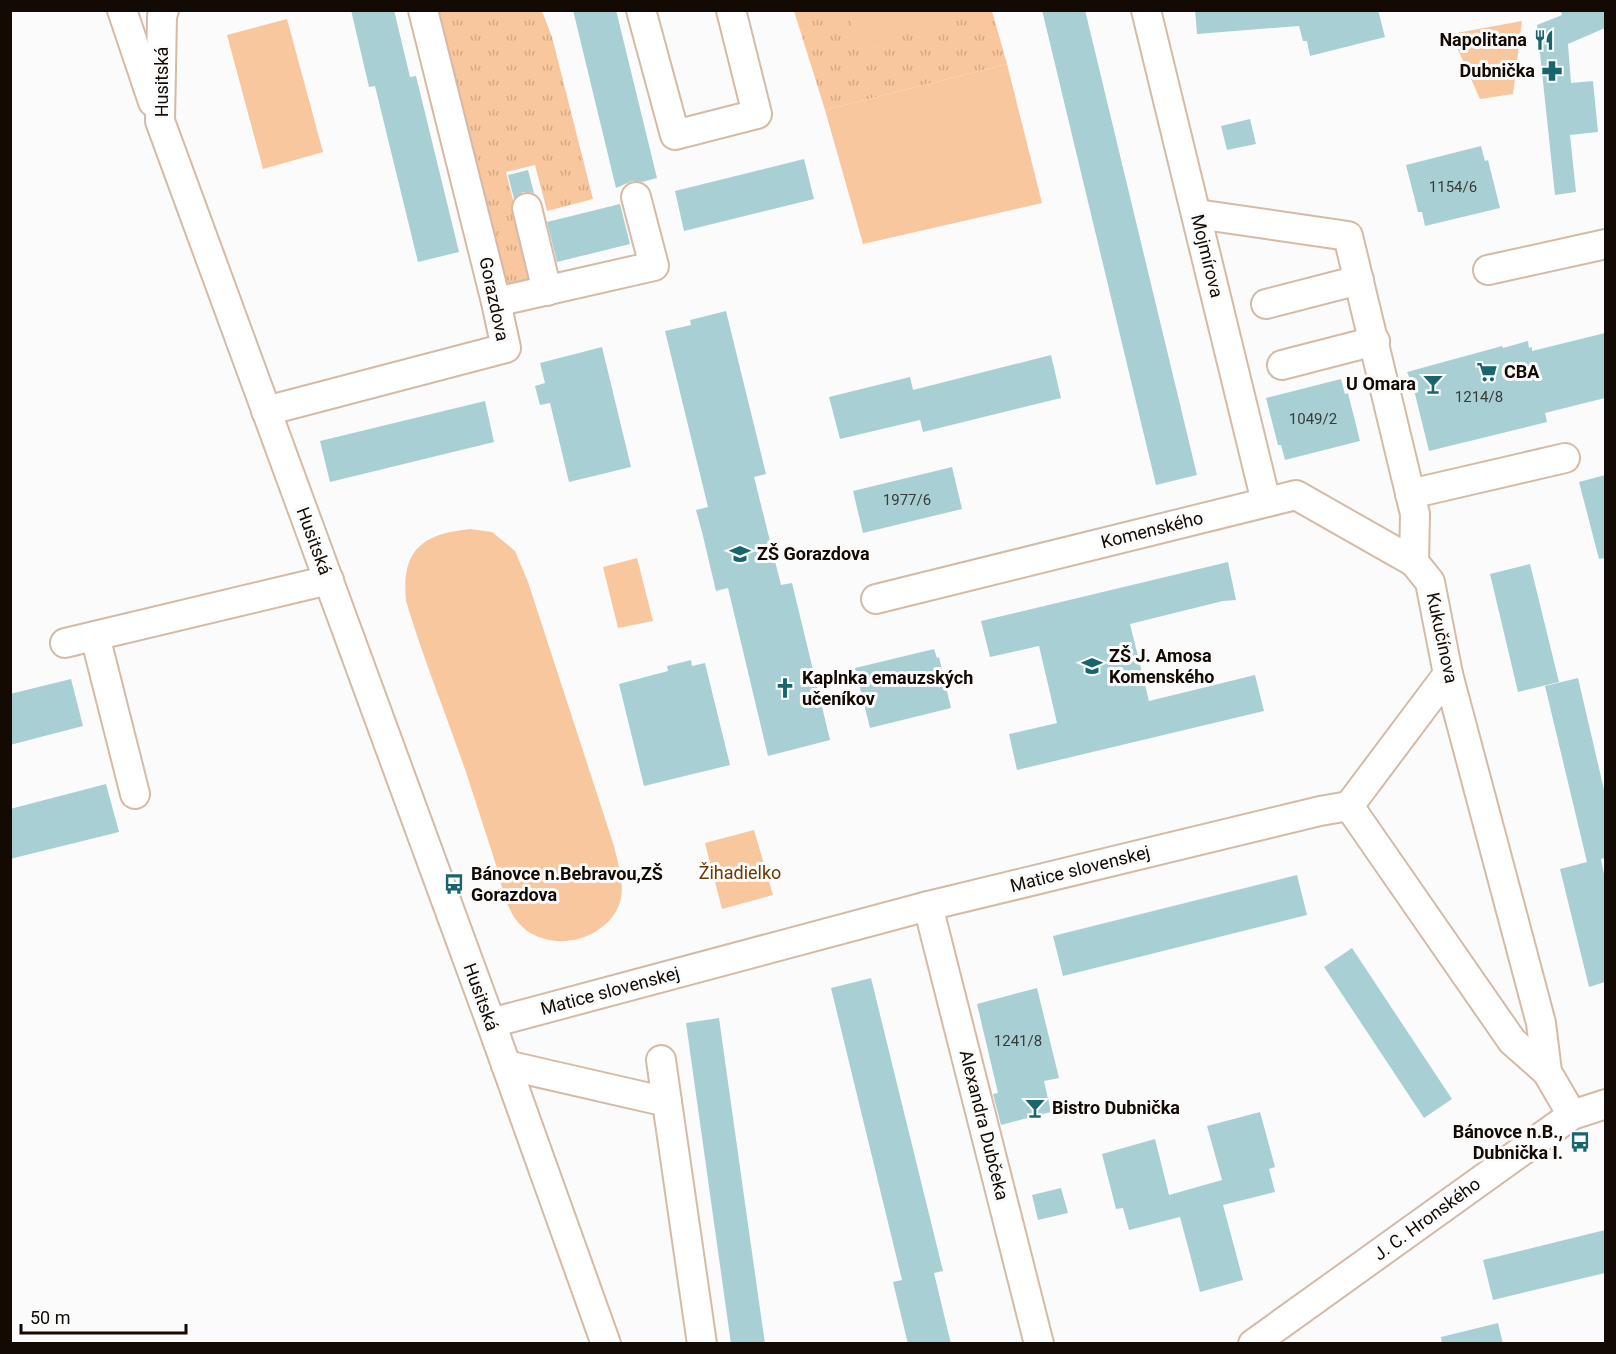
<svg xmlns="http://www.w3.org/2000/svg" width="1616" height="1354" font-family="Roboto,sans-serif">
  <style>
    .grass { fill: url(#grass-tufts) }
    .park { fill: #f8c79d }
    .building { fill: #a8d0d4 }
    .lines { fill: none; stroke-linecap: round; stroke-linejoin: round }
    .minor-casing { stroke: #d5baa5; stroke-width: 32 }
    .minor { stroke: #fff; stroke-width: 28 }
    .labels { text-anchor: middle; stroke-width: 6; stroke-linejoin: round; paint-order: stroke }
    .number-label { font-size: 15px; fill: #383c38 }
    .poi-label { font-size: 18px; font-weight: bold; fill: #130a04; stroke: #fbfbfb; text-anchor: start }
    .street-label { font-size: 18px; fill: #130a04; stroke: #fbfbfb }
    .park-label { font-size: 18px; fill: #6a3a01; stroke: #fbfbfb }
  </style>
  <defs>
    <pattern id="grass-tufts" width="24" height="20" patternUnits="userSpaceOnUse" patternTransform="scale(1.5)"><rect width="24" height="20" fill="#f8c79d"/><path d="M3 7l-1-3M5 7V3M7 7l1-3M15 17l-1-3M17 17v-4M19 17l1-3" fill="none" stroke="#d4aa86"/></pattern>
  </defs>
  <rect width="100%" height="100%" fill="#fbfbfb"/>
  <g class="grass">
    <path d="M435,11H542L552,37L593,199L547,211L535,165L506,172L534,283L513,287L501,280Z"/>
    <path d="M794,11H992L1007,64L825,110Z"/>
  </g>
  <g class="park">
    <path d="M848,11H936L939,24L856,45Z"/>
    <path d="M287,19L323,152L263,169L227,35Z"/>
    <path d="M1522,21L1513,94L1480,99L1451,34Z"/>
    <path d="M1007,64L1042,203L863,244L825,110Z"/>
    <path d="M470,529L492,532L515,551L528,582L614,846C618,864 626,886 619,905C602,946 539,955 514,917C504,901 501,883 496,865C487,836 477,807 468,778C448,719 424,661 406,601C401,550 422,534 470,529Z"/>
    <path d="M637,558L653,621L618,628L603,567Z"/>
    <path d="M754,830L773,895L722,909L705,843Z"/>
  </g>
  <g class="building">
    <path d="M351,10H394L410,77L416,76L459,252L418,262L375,86L369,87Z"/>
    <path d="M573,10H616L657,178L642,182L632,181L616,188Z"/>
    <path d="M1042,10H1085L1197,475L1156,485Z"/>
    <path d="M1195,10H1378L1385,37L1310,56L1307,41H1303L1299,26L1197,34Z"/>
    <path d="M1560,10H1605V28L1568,44L1571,83L1593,81L1598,132L1570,135L1576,192L1555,195L1537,25L1562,15Z"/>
    <path d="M1250,119L1256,144L1227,150L1221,126Z"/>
    <path d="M1481,146L1485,161L1488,160L1500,208L1425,226L1422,212H1418L1406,165Z"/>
    <path d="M804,159L814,199L684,231L675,191Z"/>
    <path d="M528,170L534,193L523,192L514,199L508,175Z"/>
    <path d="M620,204L630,244L557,262L547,222Z"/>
    <path d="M726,311L766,474L754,477L781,585L792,583L830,740L768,756L728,588L716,591L702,532L696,510L708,507L665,331L691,325L690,320Z"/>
    <path d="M1605,333V398L1545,413L1547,422L1429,451L1413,386L1407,372L1502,346L1503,348L1528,341L1529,348L1532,347V351Z"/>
    <path d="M602,347L631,467L569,482L550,403L540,405L535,386L545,383L540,363Z"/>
    <path d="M1051,355L1061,398L923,432L920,420L840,439L829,397L910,377L913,390Z"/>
    <path d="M1341,379L1345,394L1348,393L1360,441L1285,460L1281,445H1278L1266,398Z"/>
    <path d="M485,401L494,442L330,482L320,441Z"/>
    <path d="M952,467L962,509L863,533L853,491Z"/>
    <path d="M1605,475V558L1599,559L1579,482Z"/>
    <path d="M1228,562L1236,600L1223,601L1130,624L1149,701L1255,675L1264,711L1017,770L1009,734L1057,723L1039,646L990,657L981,621Z"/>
    <path d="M1530,564L1559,682L1518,692L1490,574Z"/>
    <path d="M934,649L937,658L939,657L951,708L870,728L855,668Z"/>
    <path d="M691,660L692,666L705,663L730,765L644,786L619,684L668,671L667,666Z"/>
    <path d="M1578,678L1605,794V858L1601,859L1605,879V982L1589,987L1560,869L1587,862L1545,686Z"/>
    <path d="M71,679L83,726L10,745V694Z"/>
    <path d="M106,784L119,832L10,859V809Z"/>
    <path d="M1297,875L1307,915L1063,976L1053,936Z"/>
    <path d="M1352,948L1452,1099L1424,1118L1324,967Z"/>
    <path d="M871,978L943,1271L934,1273L951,1344H908L893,1282L902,1280L831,988Z"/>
    <path d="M1037,988L1059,1078L1044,1081L1051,1112L1001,1125L993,1094L998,1093L977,1004Z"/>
    <path d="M719,1018L744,1196L765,1344H731L686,1023Z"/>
    <path d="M1260,1112L1275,1167L1269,1169L1275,1192L1223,1205L1243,1280L1200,1292L1180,1217L1129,1230L1123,1208L1116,1209L1102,1154L1155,1139L1169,1195L1222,1180L1207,1126Z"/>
    <path d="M1061,1188L1068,1213L1038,1220L1032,1195Z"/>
    <path d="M1605,1230V1273L1493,1300L1483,1260Z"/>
    <path d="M1498,1323L1503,1344H1442L1441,1337Z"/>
  </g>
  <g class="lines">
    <g class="minor-casing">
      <g id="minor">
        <path d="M122,10L153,102"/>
        <path d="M164,10L162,16L160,121L491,1023L606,1344"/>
        <path d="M641,10L675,135L757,114L731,10"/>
        <path d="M1146,10L1266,502"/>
        <path d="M527,208L547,291"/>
        <path d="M1197,214L1348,236L1415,514L1414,562L1430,582L1448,674L1541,1023L1547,1072L1572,1115"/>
        <path d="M1488,270L1606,244"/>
        <path d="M496,302L654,266L636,197"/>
        <path d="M1266,304L1359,280"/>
        <path d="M1282,365L1375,341"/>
        <path d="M266,411L506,348L496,302L423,10"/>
        <path d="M1410,494L1565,458"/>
        <path d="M876,599L1296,495L1414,562"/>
        <path d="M95,636L135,794"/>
        <path d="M65,643L329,580"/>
        <path d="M1349,806L1512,1041L1547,1072"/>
        <path d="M1349,806L1448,674"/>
        <path d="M928,906L1039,1344"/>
        <path d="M491,1023L928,906L1320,811L1349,806"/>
        <path d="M661,1060L667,1102"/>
        <path d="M506,1065L667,1102L702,1344"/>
        <path d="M1253,1344L1572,1115L1606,1104"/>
      </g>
    </g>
    <use href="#minor" class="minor"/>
  </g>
  <defs>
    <g id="restaurant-bare" transform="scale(1.62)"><path d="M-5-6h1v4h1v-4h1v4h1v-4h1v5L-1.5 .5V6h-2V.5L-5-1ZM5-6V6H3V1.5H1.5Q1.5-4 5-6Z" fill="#18666d" stroke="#fbfbfb" stroke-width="2.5" paint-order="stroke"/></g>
    <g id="pharmacy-bare" transform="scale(1.62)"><path d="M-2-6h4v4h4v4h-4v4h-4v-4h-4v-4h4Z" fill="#18666d" stroke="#fbfbfb" stroke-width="2.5" paint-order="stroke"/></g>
    <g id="supermarket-bare" transform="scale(1.62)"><path d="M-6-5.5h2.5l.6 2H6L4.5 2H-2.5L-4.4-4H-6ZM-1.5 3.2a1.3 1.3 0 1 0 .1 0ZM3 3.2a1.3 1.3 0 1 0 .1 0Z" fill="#18666d" stroke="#fbfbfb" stroke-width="2.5" paint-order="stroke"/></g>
    <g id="bar-bare" transform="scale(1.62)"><path d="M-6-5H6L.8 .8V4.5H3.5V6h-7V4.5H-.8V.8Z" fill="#18666d" stroke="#fbfbfb" stroke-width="2.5" paint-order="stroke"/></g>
    <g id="school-bare" transform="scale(1.62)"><path d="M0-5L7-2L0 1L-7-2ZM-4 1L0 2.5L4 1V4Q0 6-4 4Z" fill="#18666d" stroke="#fbfbfb" stroke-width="2.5" paint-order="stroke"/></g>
    <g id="church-bare" transform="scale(1.62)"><path d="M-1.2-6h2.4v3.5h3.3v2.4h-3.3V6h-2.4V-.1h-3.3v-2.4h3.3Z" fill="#18666d" stroke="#fbfbfb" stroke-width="2.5" paint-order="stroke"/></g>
    <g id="bus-bare" transform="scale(1.62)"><path d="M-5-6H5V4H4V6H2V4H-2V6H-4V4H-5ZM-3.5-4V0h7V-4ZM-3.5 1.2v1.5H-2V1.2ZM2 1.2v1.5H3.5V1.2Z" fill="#18666d" stroke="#fbfbfb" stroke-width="2.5" paint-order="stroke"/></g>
  </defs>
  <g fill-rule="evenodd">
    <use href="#restaurant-bare" x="1544" y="40"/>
    <use href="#pharmacy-bare" x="1552" y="71"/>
    <use href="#supermarket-bare" x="1487" y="372"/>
    <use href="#bar-bare" x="1433" y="384"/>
    <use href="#school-bare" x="740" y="554"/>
    <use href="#school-bare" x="1092" y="666"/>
    <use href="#church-bare" x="785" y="688"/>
    <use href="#bus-bare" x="454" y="884"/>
    <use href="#bar-bare" x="1035" y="1108"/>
    <use href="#bus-bare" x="1580" y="1142"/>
  </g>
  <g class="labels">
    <g class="number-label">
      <text x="1453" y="192">1154/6</text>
      <text x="1479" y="402">1214/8</text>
      <text x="1313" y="424">1049/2</text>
      <text x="907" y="505">1977/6</text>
      <text x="1018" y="1046">1241/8</text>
    </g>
    <g class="poi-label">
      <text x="1527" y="46" text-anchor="end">Napolitana</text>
      <text x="1535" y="77" text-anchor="end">Dubnička</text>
      <text x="1504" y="378">CBA</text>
      <text x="1416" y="390" text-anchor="end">U Omara</text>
      <text x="757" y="560">ZŠ Gorazdova</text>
      <text x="1109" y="662">ZŠ J. Amosa<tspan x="1109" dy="21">Komenského</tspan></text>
      <text x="802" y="684">Kaplnka emauzských<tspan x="802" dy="21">učeníkov</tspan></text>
      <text x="471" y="880">Bánovce n.Bebravou,ZŠ<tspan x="471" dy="21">Gorazdova</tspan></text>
      <text x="1052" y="1114">Bistro Dubnička</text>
      <text x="1563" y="1138" text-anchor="end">Bánovce n.B.,<tspan x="1563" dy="21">Dubnička I.</tspan></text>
    </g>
    <g class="street-label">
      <text transform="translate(162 82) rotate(-90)" y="6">Husitská</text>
      <text transform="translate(1207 256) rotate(76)" y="6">Mojmírova</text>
      <text transform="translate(494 299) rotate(78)" y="6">Gorazdova</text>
      <text transform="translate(1152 530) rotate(-14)" y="6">Komenského</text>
      <text transform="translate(314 541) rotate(70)" y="6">Husitská</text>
      <text transform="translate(1442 638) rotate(78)" y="6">Kukučínova</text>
      <text transform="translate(1080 869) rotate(-14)" y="6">Matice slovenskej</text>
      <text transform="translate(610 991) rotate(-15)" y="6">Matice slovenskej</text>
      <text transform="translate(481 997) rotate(70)" y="6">Husitská</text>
      <text transform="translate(984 1125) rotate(76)" y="6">Alexandra Dubčeka</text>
      <text transform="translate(1427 1219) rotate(-36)" y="6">J. C. Hronského</text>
    </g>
    <g class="park-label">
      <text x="740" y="879">Žihadielko</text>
    </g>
  </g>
  <rect width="1616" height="1354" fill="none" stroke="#130a04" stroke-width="24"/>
  <path d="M21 1324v9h165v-9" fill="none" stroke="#130a04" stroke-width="3"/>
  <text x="30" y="1324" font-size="18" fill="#130a04" stroke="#fbfbfb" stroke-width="4.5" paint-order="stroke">50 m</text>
</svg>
